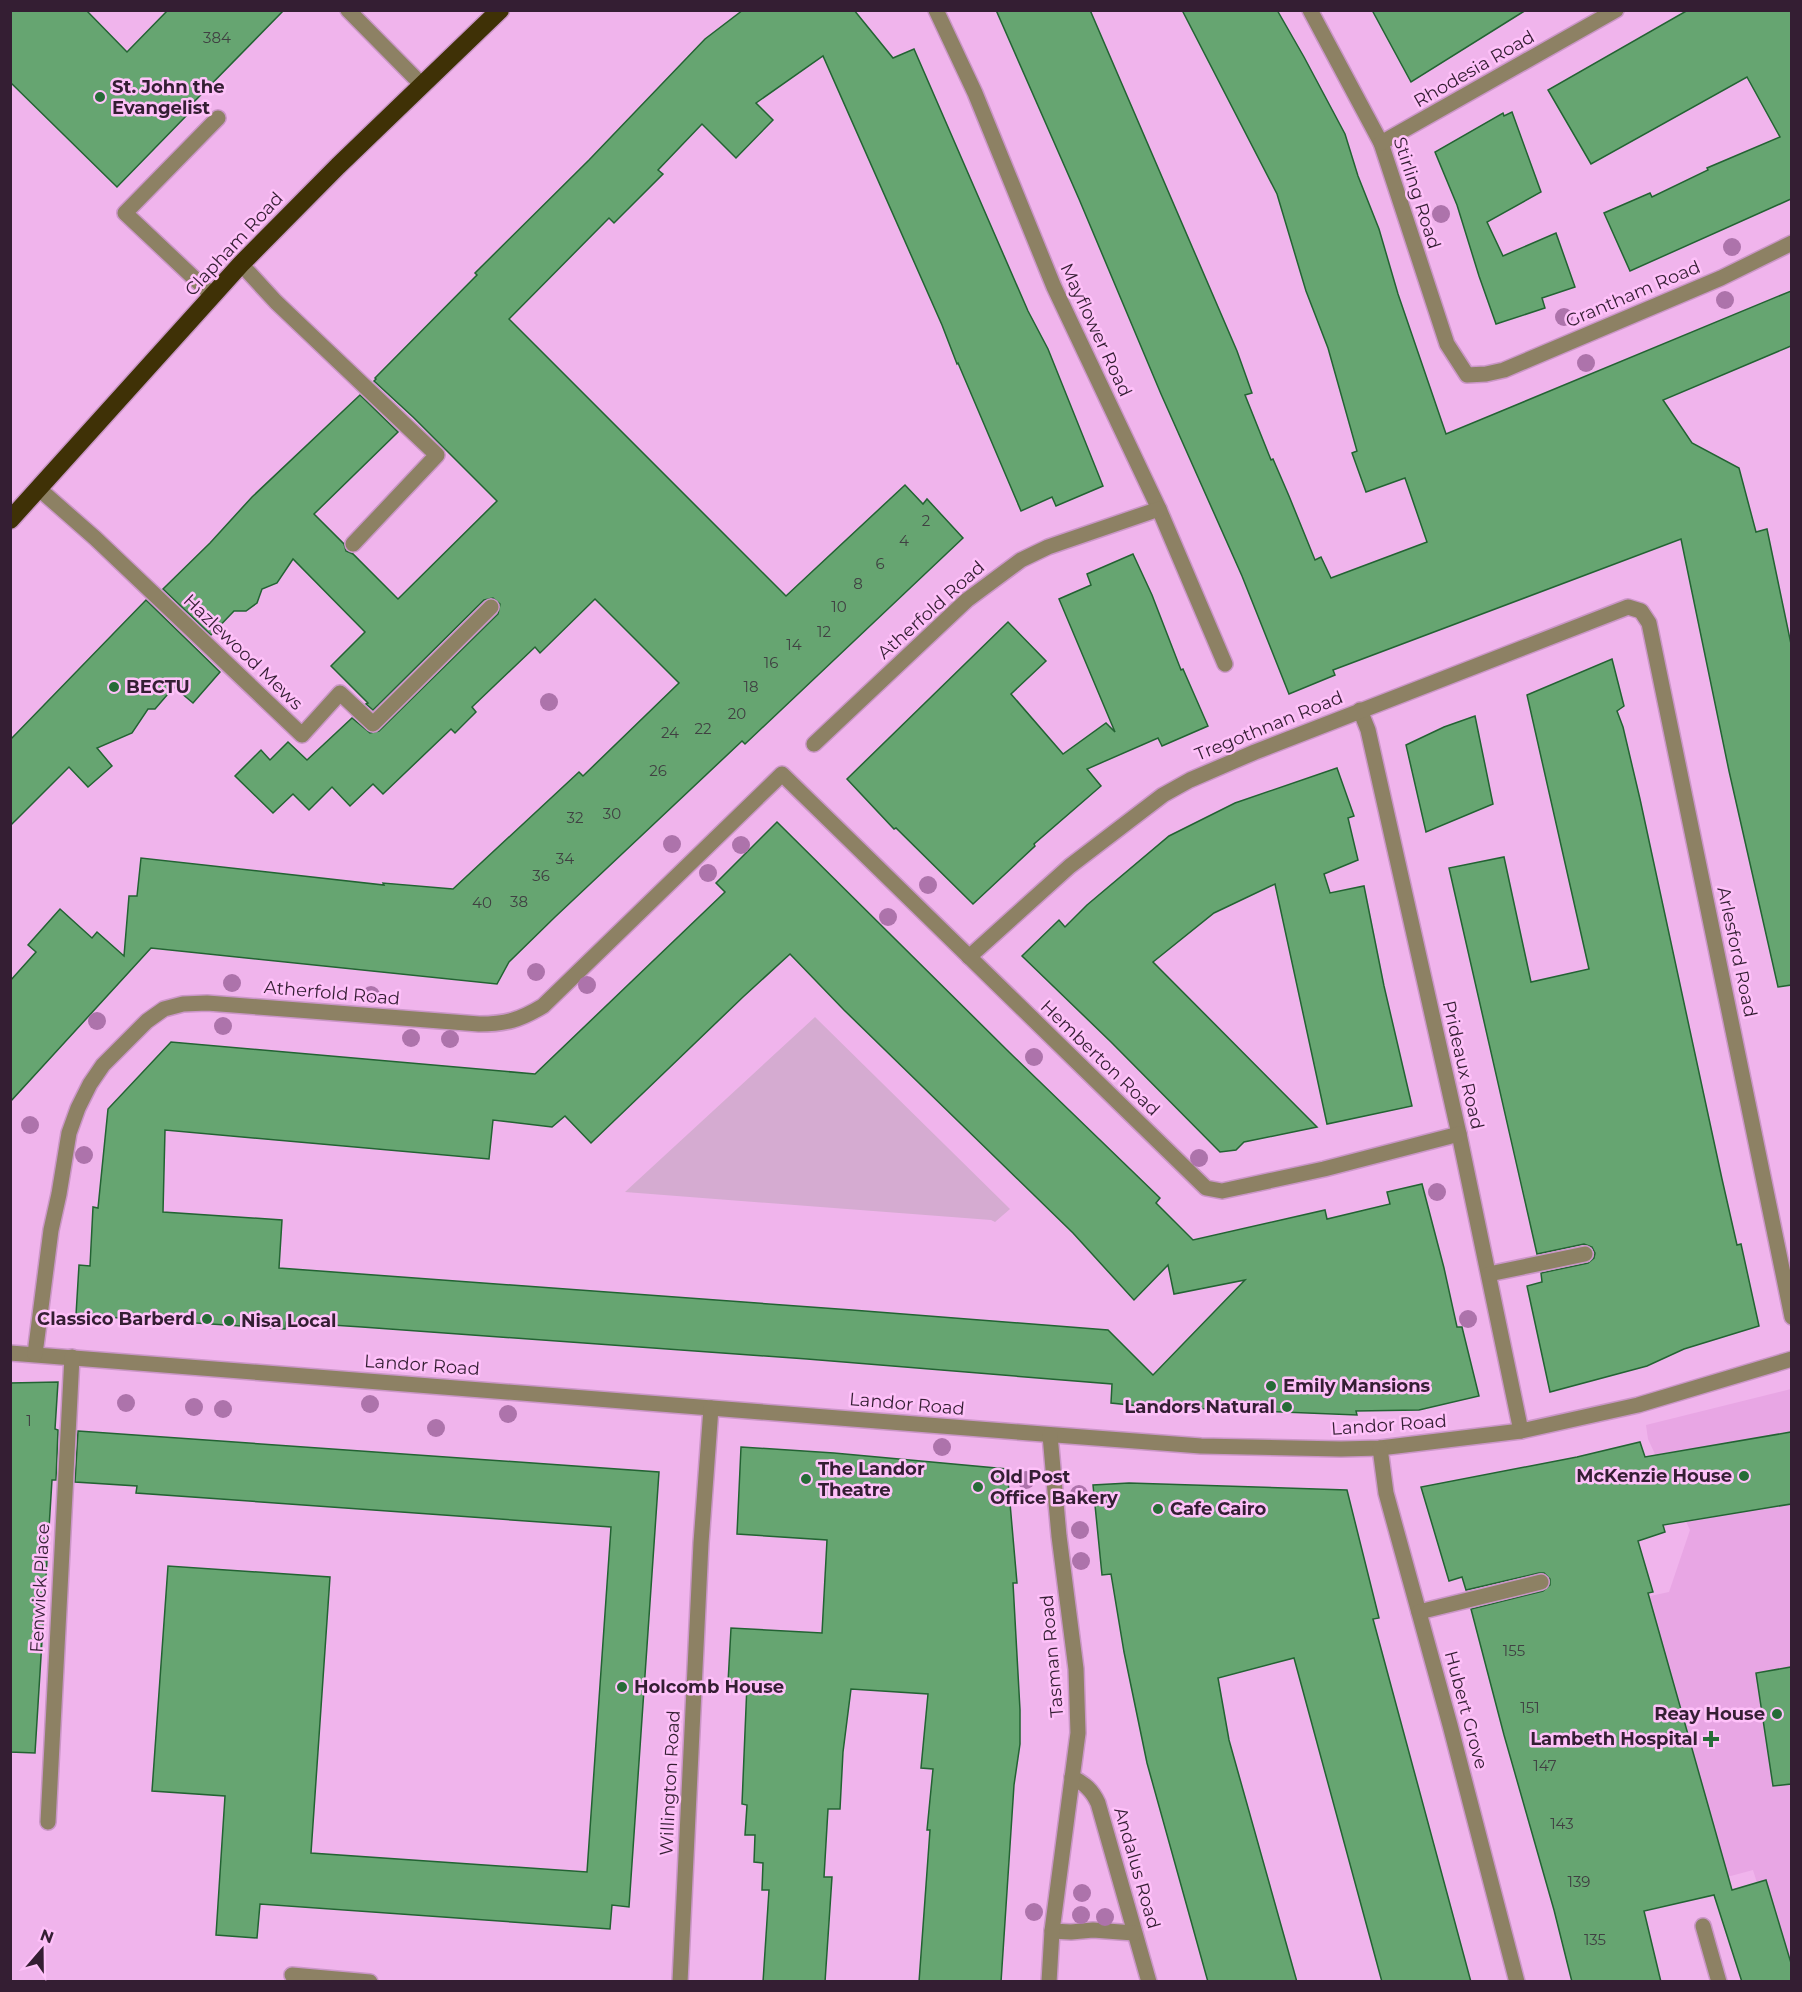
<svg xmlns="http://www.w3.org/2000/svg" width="1802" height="1992" font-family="Montserrat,sans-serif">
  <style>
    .built { fill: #e8a6e4 }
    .green { fill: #d5abd1 }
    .building { fill: #66a571; stroke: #236333; stroke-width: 1.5; fill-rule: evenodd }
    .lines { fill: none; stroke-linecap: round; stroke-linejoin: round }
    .minor-casing { stroke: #ca96c7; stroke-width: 18 }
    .highway-casing { stroke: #ca96c7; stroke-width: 21 }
    .minor { stroke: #8d8164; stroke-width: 15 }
    .highway { stroke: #3f3106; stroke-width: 18 }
    .tree { fill: #ad73ab }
    .poi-dot { fill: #266c37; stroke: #fec1f9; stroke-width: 2 }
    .labels { text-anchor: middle; stroke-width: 5; stroke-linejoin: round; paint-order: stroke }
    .number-label { font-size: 15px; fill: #404042 }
    .street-label { font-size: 18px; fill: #341e33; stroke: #fec1f9 }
    .poi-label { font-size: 18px; font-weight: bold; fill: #341e33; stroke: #fec1f9; text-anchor: start }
  </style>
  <rect width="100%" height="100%" fill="#f0b4ec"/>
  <path class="built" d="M1791,1389V1981H1787L1753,1870L1679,1890L1589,1609L1669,1592L1690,1530L1648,1439L1646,1425Z"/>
  <path class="green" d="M815,1017L1010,1209L995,1222L991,1220L625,1192Z"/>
  <g class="building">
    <path d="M10,10H86L127,52L168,10H284L186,110L189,113L117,187L10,82Z"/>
    <path d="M743,10H854L893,58L914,49L1028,311L1048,349L1103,486L1056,506L1052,497L1021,511L958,363L957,364L942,325L823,56L756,103L773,120L736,158L702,124L658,170L663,174L614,223L609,218L509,319L786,596L905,485L923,504L927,499L963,538L745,744L742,741L555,917L509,962L497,984L151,948L10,1102V981L36,952L28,945L60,909L92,938L97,932L124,956L129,896H137L141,858L384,885L383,883L453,889L579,772L583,776L679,683L595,599L540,653L535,647L472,707L476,712L455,733L451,729L383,794L373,784L350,806L332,787L309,810L293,794L273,813L235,776L261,750L270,760L288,742L307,760L352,718L370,733L379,731L498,614L500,604L493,598L484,600L373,710L366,704L368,703L331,666L365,632L293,559L277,583L262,589L257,603L246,611H234L211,635L163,589L210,543L252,497L360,395L398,432L314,514L344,544L346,551L353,554L398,599L497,501L413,417L374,381L376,379L375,378L477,275L475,273L589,160L705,39Z"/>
    <path d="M996,10H1090L1237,351L1252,393L1245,395L1271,460L1273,459L1289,496L1315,560L1321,557L1331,578L1427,542L1405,478L1366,492L1352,453L1357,451L1328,348L1306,291L1277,194L1182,10H1277L1304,57L1345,134L1358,176L1379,229L1398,294L1446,434L1791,291V346L1663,400L1692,443L1739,468L1756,532L1767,529L1791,644V985L1778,987L1729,771L1681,539L1333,670L1335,675L1289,694L1242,576L1161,394L1079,199Z"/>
    <path d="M1372,10H1526L1411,82Z"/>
    <path d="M1688,10H1791V199L1630,271L1604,213L1650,193L1652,197L1708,170L1707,168L1780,137L1747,77L1591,164L1548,90Z"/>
    <path d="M1512,112L1541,192L1487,222L1503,256L1556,233L1575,287L1542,298L1545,308L1496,324L1479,276L1457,205L1435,152L1503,113L1504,116Z"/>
    <path d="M1133,554L1152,595L1181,670L1183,669L1208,726L1162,746L1158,738L1087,769L1101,786L1034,844L1035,846L973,904L896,828L894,829L847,779L1008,622L1046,661L1011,694L1063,754L1106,723L1115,732L1059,599L1091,585L1087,574Z"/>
    <path d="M146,600L220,672L193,703L174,687L155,709H148L132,733L97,748L112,766L88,787L69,767L10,826V740Z"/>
    <path d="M1612,659L1624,706L1617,711L1623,727L1640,799L1722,1179L1737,1245L1741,1244L1759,1326L1684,1349L1647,1366L1550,1392L1527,1286L1542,1282L1541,1273L1588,1263L1594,1258L1595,1253L1592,1247L1584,1244L1537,1254L1449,868L1504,857L1531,982L1589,969L1527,695Z"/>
    <path d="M1475,716L1493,804L1426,832L1406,745L1444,727Z"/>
    <path d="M1337,768L1354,816L1348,818L1358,860L1324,874L1330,893L1364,886L1384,986L1412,1106L1327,1124L1275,884L1214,913L1153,962L1317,1127L1244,1142L1236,1150L1220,1152L1111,1042L1022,956L1059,920L1065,927L1087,905L1169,836L1235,803Z"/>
    <path d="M777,822L1009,1052L1160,1198L1156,1203L1193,1240L1325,1210L1327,1219L1390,1204L1387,1192L1422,1184L1444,1268L1457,1327H1462L1479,1396L1419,1410L1356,1411L1357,1415L1187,1408L1189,1411L1111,1403L1112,1384L807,1359L362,1327L286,1322L285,1329L76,1315L79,1265L90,1266L93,1207L98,1208L108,1109L171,1042L535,1074L725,892L716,883ZM790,954L844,1010L1073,1233L1134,1300L1168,1265L1174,1294L1245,1280L1153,1375L1108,1330L852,1310L279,1268L282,1220L163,1212L165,1130L489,1159L493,1120L552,1127L565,1116L591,1143L743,997Z"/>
    <path d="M58,1382L55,1429L58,1430L56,1480H52L35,1753L10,1752V1383Z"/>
    <path d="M78,1431L659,1472L629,1907L612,1905L610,1929L260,1904L257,1938L216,1935L225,1796L152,1791L168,1566L330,1577L311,1853L587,1872L611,1527L136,1493L137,1486L75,1482Z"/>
    <path d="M1791,1432V1504L1663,1525L1665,1532L1638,1541L1653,1592L1648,1593L1732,1890L1766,1880L1791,1963V1982H1742L1714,1895L1644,1911L1661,1982H1572L1554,1910L1504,1735L1471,1609L1543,1591L1550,1585V1579L1544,1573H1539L1466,1590L1462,1577L1449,1581L1421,1487L1577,1457L1640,1442L1645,1457Z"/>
    <path d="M741,1447L834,1453L1007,1469L1017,1583H1013L1020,1710V1744L1014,1785L1001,1982H919L930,1830H927L933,1769L921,1768L928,1694L851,1689L843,1752L840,1809H828L824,1877H832L825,1982H763L769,1890H762L763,1863L754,1862L755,1835H745L747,1805L742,1804L747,1684L728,1683L731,1628L822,1633L827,1540L737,1534Z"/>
    <path d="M1129,1483L1347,1490L1379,1618L1373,1619L1471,1982H1382L1294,1658L1218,1678L1229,1740L1297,1982H1208L1147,1763L1124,1652L1111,1574L1102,1575L1093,1485Z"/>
    <path d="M1791,1667V1784L1773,1786L1756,1673Z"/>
  </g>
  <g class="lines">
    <g class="minor-casing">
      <g id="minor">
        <path d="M348,10L422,85"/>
        <path d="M936,10L975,93L1054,287L1159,509L1225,664"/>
        <path d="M1310,10L1381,143L1447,344L1467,375L1486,374L1504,370L1721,278L1792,243"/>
        <path d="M1381,143L1616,10"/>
        <path d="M241,264L276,302L437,455L353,544"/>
        <path d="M213,296L125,213L218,118"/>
        <path d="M38,488L95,538L302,735L340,693L373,724L491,607"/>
        <path d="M1360,710L1368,730L1459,1134L1521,1431"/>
        <path d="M814,744L967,600L1021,560L1048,547L1159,509"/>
        <path d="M969,957L1070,866L1163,795L1190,780L1255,752L1628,607L1641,611L1649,623L1792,1317"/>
        <path d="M1489,1274L1585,1254"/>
        <path d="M10,1353L1043,1434L1201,1446L1341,1449L1380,1448L1521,1431L1638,1405L1792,1359"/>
        <path d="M35,1354L51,1230L59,1194L69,1133L78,1108L90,1084L103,1065L147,1021L164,1009L183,1004L207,1003L479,1024C506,1024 520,1020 543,1006L782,774L1206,1188L1222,1191L1324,1169L1459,1134"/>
        <path d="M1380,1448L1386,1493L1450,1725L1517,1982"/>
        <path d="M1419,1612L1541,1582"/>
        <path d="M1072,1777C1085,1784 1092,1790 1098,1803L1149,1982"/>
        <path d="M48,1822L72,1357"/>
        <path d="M1703,1926L1719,1982"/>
        <path d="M1052,1931L1071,1932L1093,1930L1134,1933"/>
        <path d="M292,1975L370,1982"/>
        <path d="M680,1982L701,1543L711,1408"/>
        <path d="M1049,1982L1052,1931L1078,1733L1076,1669L1059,1536L1050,1435"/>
      </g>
    </g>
    <g class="highway-casing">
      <path id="highway" d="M10,520L241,264L338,166L500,10"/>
    </g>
    <use href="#minor" class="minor"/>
    <use href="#highway" class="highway"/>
  </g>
  <g class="tree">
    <circle cx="1441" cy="214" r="9"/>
    <circle cx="1732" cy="247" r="9"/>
    <circle cx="1725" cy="300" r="9"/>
    <circle cx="1564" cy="317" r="9"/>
    <circle cx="1586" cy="363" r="9"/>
    <circle cx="549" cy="702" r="9"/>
    <circle cx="672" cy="844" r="9"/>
    <circle cx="741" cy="845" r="9"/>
    <circle cx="708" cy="873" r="9"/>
    <circle cx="928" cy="885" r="9"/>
    <circle cx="888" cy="917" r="9"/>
    <circle cx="536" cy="972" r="9"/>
    <circle cx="232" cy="983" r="9"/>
    <circle cx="587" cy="985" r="9"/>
    <circle cx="371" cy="995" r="9"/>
    <circle cx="97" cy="1021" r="9"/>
    <circle cx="223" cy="1026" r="9"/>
    <circle cx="411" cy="1038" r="9"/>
    <circle cx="450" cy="1039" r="9"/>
    <circle cx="1034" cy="1057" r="9"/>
    <circle cx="30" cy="1125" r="9"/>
    <circle cx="84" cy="1155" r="9"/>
    <circle cx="1199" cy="1158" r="9"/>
    <circle cx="1437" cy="1192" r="9"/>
    <circle cx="1468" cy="1319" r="9"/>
    <circle cx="126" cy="1403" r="9"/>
    <circle cx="370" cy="1404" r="9"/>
    <circle cx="194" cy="1407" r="9"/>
    <circle cx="223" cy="1409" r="9"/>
    <circle cx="508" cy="1414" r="9"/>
    <circle cx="436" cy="1428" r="9"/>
    <circle cx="942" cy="1447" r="9"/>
    <circle cx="1026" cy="1480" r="9"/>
    <circle cx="1079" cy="1494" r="9"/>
    <circle cx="1080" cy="1530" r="9"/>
    <circle cx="1081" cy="1561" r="9"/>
    <circle cx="1082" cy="1893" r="9"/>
    <circle cx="1034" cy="1912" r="9"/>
    <circle cx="1081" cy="1915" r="9"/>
    <circle cx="1105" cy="1917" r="9"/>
  </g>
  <g class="poi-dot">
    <circle cx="100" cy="97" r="6"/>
    <circle cx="114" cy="687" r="6"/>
    <circle cx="207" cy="1319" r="6"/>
    <circle cx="229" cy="1321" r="6"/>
    <circle cx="1271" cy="1386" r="6"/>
    <circle cx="1287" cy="1407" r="6"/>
    <circle cx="1744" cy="1476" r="6"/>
    <circle cx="806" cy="1479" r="6"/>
    <circle cx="978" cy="1487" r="6"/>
    <circle cx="1158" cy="1509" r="6"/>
    <circle cx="622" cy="1687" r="6"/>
    <circle cx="1777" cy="1714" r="6"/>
    <path d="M1708 1730h6v6h6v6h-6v6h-6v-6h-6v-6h6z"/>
  </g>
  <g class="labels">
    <g class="number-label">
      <text x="217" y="43">384</text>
      <text x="926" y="526">2</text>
      <text x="904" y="546">4</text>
      <text x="880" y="569">6</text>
      <text x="858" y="589">8</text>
      <text x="839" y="612">10</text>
      <text x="824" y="637">12</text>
      <text x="794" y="650">14</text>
      <text x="771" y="668">16</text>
      <text x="751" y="692">18</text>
      <text x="737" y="719">20</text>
      <text x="703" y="734">22</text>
      <text x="670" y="738">24</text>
      <text x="658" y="776">26</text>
      <text x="612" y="819">30</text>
      <text x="575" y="823">32</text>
      <text x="565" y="864">34</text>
      <text x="541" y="881">36</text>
      <text x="519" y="907">38</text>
      <text x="482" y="908">40</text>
      <text x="29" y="1426">1</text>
      <text x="1514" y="1656">155</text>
      <text x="1530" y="1713">151</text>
      <text x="1545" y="1771">147</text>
      <text x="1562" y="1829">143</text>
      <text x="1579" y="1887">139</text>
      <text x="1595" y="1945">135</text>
    </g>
    <g class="street-label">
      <text transform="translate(1474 69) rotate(-30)" y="6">Rhodesia Road</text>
      <text transform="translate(1417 193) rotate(72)" y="6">Stirling Road</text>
      <text transform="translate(234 244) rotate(-47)" y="6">Clapham Road</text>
      <text transform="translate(1633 294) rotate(-23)" y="6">Grantham Road</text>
      <text transform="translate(1096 330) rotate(65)" y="6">Mayflower Road</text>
      <text transform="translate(931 610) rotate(-42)" y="6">Atherfold Road</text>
      <text transform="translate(243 652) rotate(44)" y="6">Hazlewood Mews</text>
      <text transform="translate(1269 726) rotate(-22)" y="6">Tregothnan Road</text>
      <text transform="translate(1737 952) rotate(78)" y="6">Arlesford Road</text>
      <text transform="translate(332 993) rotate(5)" y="6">Atherfold Road</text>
      <text transform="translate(1100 1058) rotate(44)" y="6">Hemberton Road</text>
      <text transform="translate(1463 1065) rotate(77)" y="6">Prideaux Road</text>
      <text transform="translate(422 1365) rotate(4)" y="6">Landor Road</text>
      <text transform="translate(907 1404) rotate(5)" y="6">Landor Road</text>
      <text transform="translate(1389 1425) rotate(-4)" y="6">Landor Road</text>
      <text transform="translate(40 1588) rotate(-87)" y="6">Fenwick Place</text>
      <text transform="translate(1052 1656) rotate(-95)" y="6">Tasman Road</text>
      <text transform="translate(1466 1710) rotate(75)" y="6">Hubert Grove</text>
      <text transform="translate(670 1783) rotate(-87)" y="6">Willington Road</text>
      <text transform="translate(1137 1868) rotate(74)" y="6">Andalus Road</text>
    </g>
    <g class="poi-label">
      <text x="112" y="93">St. John the<tspan x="112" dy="21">Evangelist</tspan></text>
      <text x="126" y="693">BECTU</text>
      <text x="195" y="1325" text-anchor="end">Classico Barberd</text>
      <text x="241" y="1327">Nisa Local</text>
      <text x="1283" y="1392">Emily Mansions</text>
      <text x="1275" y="1413" text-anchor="end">Landors Natural</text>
      <text x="818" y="1475">The Landor<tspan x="818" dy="21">Theatre</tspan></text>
      <text x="1732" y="1482" text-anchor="end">McKenzie House</text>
      <text x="990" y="1483">Old Post<tspan x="990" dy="21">Office Bakery</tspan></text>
      <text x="1170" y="1515">Cafe Cairo</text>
      <text x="634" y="1693">Holcomb House</text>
      <text x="1765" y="1720" text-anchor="end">Reay House</text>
      <text x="1698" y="1745" text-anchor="end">Lambeth Hospital</text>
    </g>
  </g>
  <rect width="1802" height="1992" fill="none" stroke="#341e33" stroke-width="24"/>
  <g transform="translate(42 1950) rotate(20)" stroke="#fec1f9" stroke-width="4.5" paint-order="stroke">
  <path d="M0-4.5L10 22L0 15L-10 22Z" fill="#341e33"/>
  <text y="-9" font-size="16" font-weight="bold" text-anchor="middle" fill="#341e33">N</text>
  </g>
</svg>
